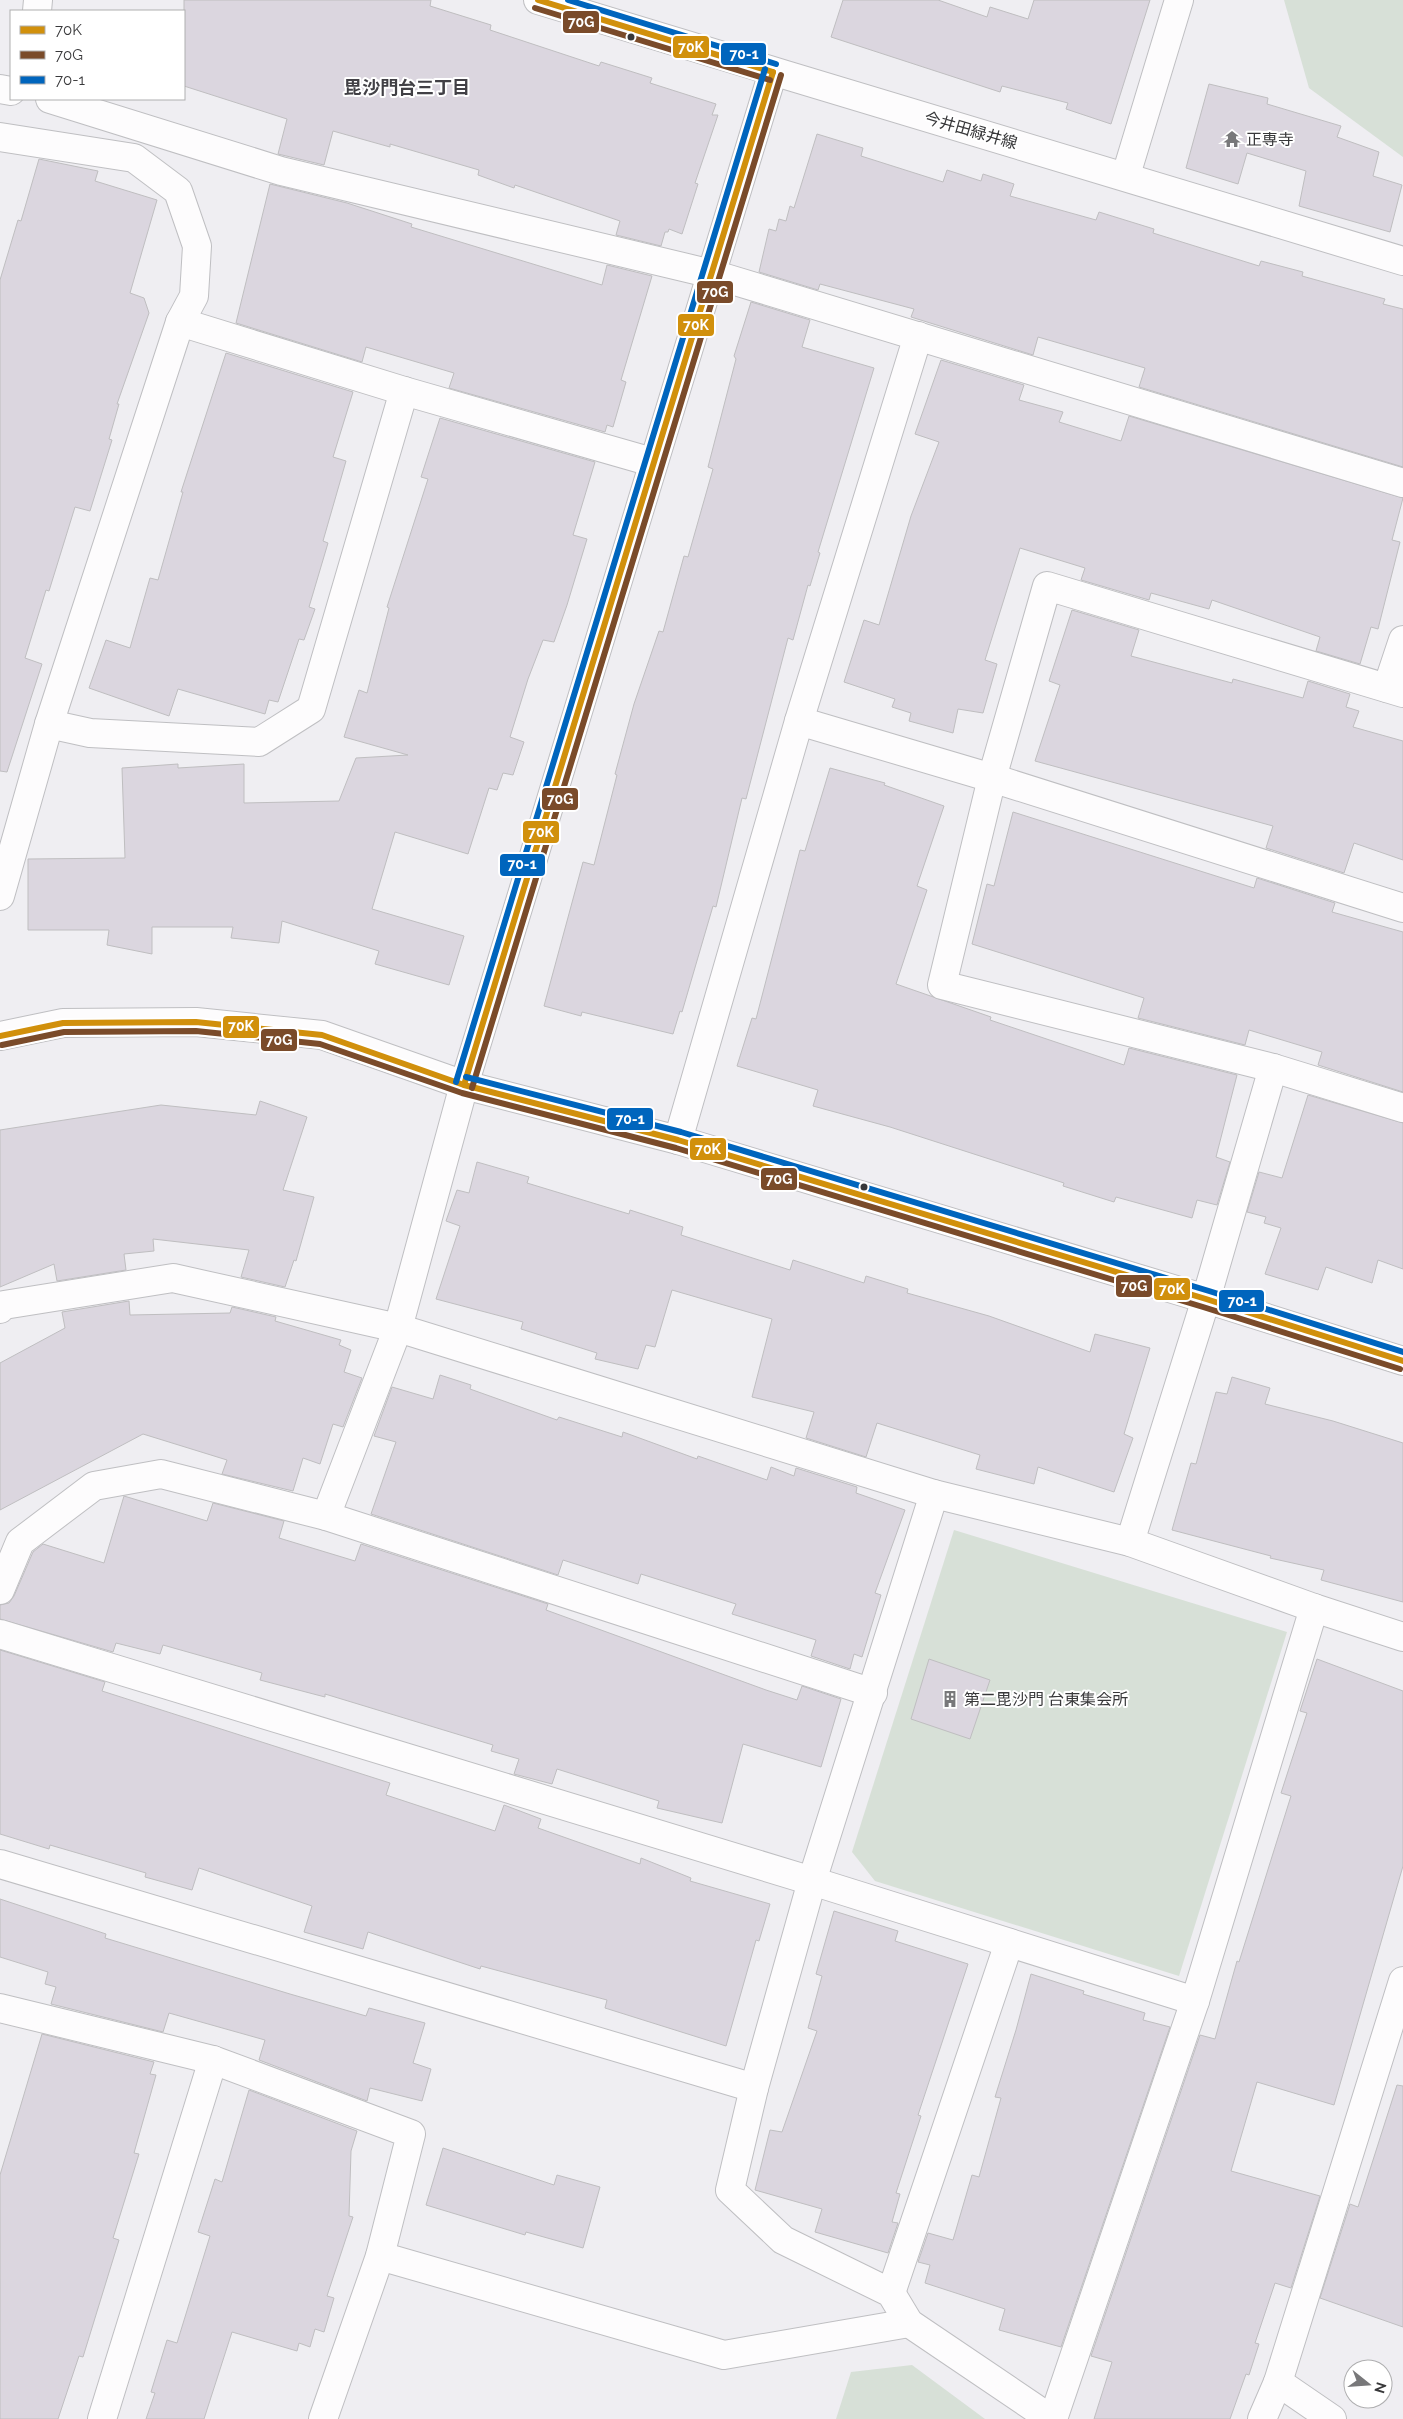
<svg xmlns="http://www.w3.org/2000/svg" width="1403" height="2419" font-family="Raleway,'Noto Sans JP',sans-serif">
  <style>
    .green { fill: #d7e0d7 }
    .building { fill: #dbd6df; stroke: #bfbec0 }
    .lines { fill: none; stroke-linecap: round; stroke-linejoin: round }
    .street-casing { stroke: #bfbfc2; stroke-width: 30 }
    .secondary-casing { stroke: #bfbfc2; stroke-width: 30 }
    .street { stroke: #fdfcfd; stroke-width: 28 }
    .secondary { stroke: #fdfcfd; stroke-width: 28 }
    .bus-1-casing { stroke: #fff; stroke-width: 10 }
    .bus-2-casing { stroke: #fff; stroke-width: 10 }
    .bus-3-casing { stroke: #fff; stroke-width: 10 }
    .bus-1 { stroke: #d1900c; stroke-width: 6 }
    .bus-2 { stroke: #7a4b2a; stroke-width: 6 }
    .bus-3 { stroke: #0065bd; stroke-width: 6 }
    .bus-dot { fill: #38383a; stroke: #fff; stroke-width: 2 }
    .labels { text-anchor: middle; stroke-width: 4; stroke-linejoin: round; paint-order: stroke }
    .street-label { font-size: 16px; fill: #38383a; stroke: #fff }
    .poi-label { font-size: 16px; fill: #38383a; stroke: #fff; text-anchor: start }
    .neighbourhood-label { font-size: 18px; font-weight: bold; fill: #414045; stroke: #fff }
    .line-badge { stroke: #fff; stroke-width: 2 }
    .badge-label { font-size: 14px; text-anchor: middle; font-weight: bold; fill: #fff }
  </style>
  <rect width="100%" height="100%" fill="#efeef2"/>
  <g class="green">
    <path d="M1284,0H1403V157L1309,88Z"/>
    <path d="M954,1530L1287,1632L1179,1976L875,1881L852,1852Z"/>
    <path d="M912,2365L985,2419H836L851,2372Z"/>
  </g>
  <g class="building">
    <path d="M184,0H431L430,6L491,25L490,30L599,66L601,62L652,78L650,83L716,104L712,115H718L695,183L698,184L682,234L669,229L668,232H665L661,246L616,235L620,221L515,185L514,188L478,175L479,170L390,144V147L333,131L324,165L278,154L287,119L184,86Z"/>
    <path d="M843,0H938L987,17L990,7L1028,19L1034,0H1150L1111,124L1066,109L1068,103L1002,86L1000,92L831,37Z"/>
    <path d="M1209,84L1268,98L1267,104L1341,126L1337,137L1379,152L1373,176L1402,185L1390,232L1299,206L1306,171L1247,153L1238,184L1186,168Z"/>
    <path d="M817,134L863,148L861,156L943,182L947,170L981,181L983,174L1014,184L1010,196L1096,220L1099,212L1154,229L1153,233L1259,266L1261,261L1303,272L1302,276L1385,299L1383,304L1403,309V467L1139,387L1145,368L1038,337L1033,355L911,317L914,309L820,284L818,290L759,272L769,229L776,231L779,219L786,221L790,206L794,208Z"/>
    <path d="M39,159L98,171L95,181L157,200L130,293L144,298L149,313L117,404H119L109,439L112,440L90,511L75,507L49,591L46,590L25,658L42,664L7,772L0,771V280L18,220L21,221Z"/>
    <path d="M270,184L347,203L412,224L411,227L602,285L607,265L652,276L621,380L626,382L613,427L607,425L605,432L449,388L454,373L366,347L362,362L236,323Z"/>
    <path d="M751,302L810,320L802,347L874,368L818,552L820,553L810,586L808,585L793,640L788,638L746,799L742,798L716,907L713,906L682,1012L680,1011L673,1034L582,1012L581,1016L544,1006L583,862L594,865L617,775L615,774L634,704L659,631L663,632L684,556L688,557L713,469L708,467L736,359L734,356Z"/>
    <path d="M226,353L353,392L333,457L346,461L323,541L328,543L309,607L315,609L304,640L299,639L278,702L269,700L265,714L178,689L169,716L89,688L106,640L130,648L150,578L158,580L183,492H181Z"/>
    <path d="M941,360L1024,385L1019,400L1063,412L1059,422L1121,441L1129,416L1403,498L1392,540L1400,542L1378,629L1371,627L1360,664L1316,651L1320,637L1212,600L1209,609L1151,593L1149,600L1081,580L1085,568L1020,548L985,660L997,664L983,713L958,709L953,733L909,721L911,713L892,707L895,699L844,682L864,620L879,625L911,516L939,442L915,434Z"/>
    <path d="M440,418L595,462L573,535L587,539L567,605L554,642L543,640L528,679L510,737L524,742L513,775L503,773L497,790L489,788L468,854L395,832L372,909L464,936L449,985L375,964L379,951L282,921L279,943L231,938L233,927H152V954L107,945L109,930H28V859L125,858L122,768L178,764V768L244,764V803L339,801L356,758L408,755L344,737L359,690L367,693L389,608L387,607L428,479L421,477Z"/>
    <path d="M1072,610L1139,630L1131,656L1232,683L1233,679L1303,698L1308,681L1350,694L1346,707L1359,711L1353,727L1403,741V860L1354,843L1344,873L1266,848L1273,826L1035,761L1060,685L1049,681Z"/>
    <path d="M830,768L885,783L884,785L944,806L917,886L927,890L896,984L991,1017L990,1020L1124,1065L1129,1048L1237,1075L1216,1157L1230,1162L1217,1205L1197,1200L1192,1218L1116,1197L1114,1202L1063,1186L1064,1183L890,1127L813,1106L818,1090L737,1066L752,1018L756,1019L800,850L805,851Z"/>
    <path d="M1013,812L1254,888L1257,878L1335,903L1332,912L1403,932V1092L1318,1065L1322,1052L1249,1030L1245,1045L1138,1018L1144,998L972,944L987,884L994,886Z"/>
    <path d="M1308,1095L1403,1123V1269L1378,1260L1372,1283L1326,1267L1318,1290L1265,1274L1281,1228L1264,1223L1266,1217L1247,1212L1259,1172L1282,1178Z"/>
    <path d="M260,1101L307,1117L283,1190L314,1197L296,1261L294,1260L285,1287L241,1277L249,1250L153,1239L154,1251L124,1254L126,1270L57,1281L54,1264L0,1287V1130L161,1105L256,1115Z"/>
    <path d="M477,1162L529,1177L527,1183L629,1214L630,1210L683,1227L681,1235L790,1270L793,1260L864,1283L866,1276L908,1289L907,1293L989,1316L1090,1352L1095,1334L1150,1348L1124,1434L1133,1438L1114,1492L1038,1467L1034,1484L976,1469L980,1455L877,1423L866,1457L806,1438L814,1412L752,1397L772,1319L672,1290L655,1347L646,1345L638,1369L595,1359L597,1353L521,1329L523,1322L436,1299L460,1226L446,1221L457,1190L469,1193Z"/>
    <path d="M129,1301L130,1315L230,1313L232,1307L276,1317L275,1321L341,1340L339,1345L351,1350L344,1372L362,1378L343,1427L333,1424L320,1464L303,1458L293,1491L222,1474L227,1460L143,1434L0,1510V1363L65,1328L62,1312Z"/>
    <path d="M440,1375L471,1385L470,1389L557,1420L559,1417L622,1437L623,1432L697,1459L698,1456L767,1480L771,1467L794,1476L796,1468L857,1487L856,1493L905,1510L875,1593L881,1595L862,1657L854,1654L850,1669L811,1656L816,1640L732,1614L736,1604L641,1574L638,1584L563,1560L558,1575L371,1514L396,1442L374,1436L392,1387L433,1399Z"/>
    <path d="M1232,1377L1270,1388L1265,1404L1333,1421L1403,1443V1602L1321,1580L1324,1570L1270,1558L1271,1556L1172,1530L1191,1463L1196,1464L1216,1392L1227,1394Z"/>
    <path d="M124,1496L207,1521L213,1503L284,1521L279,1538L355,1561L361,1544L548,1604L546,1610L766,1690L797,1700L802,1686L841,1699L821,1767L743,1744L722,1823L657,1808L659,1801L557,1769L552,1784L514,1774L519,1759L491,1751L493,1745L325,1694V1697L260,1680L262,1673L163,1645L160,1654L116,1643L113,1652L0,1619V1605L9,1603L14,1596L33,1552L43,1544L104,1563Z"/>
    <path d="M0,1650L105,1682L102,1691L390,1783L386,1795L495,1831L504,1805L541,1819L538,1828L640,1864L641,1858L691,1878L690,1881L770,1904L759,1941L756,1940L726,2046L605,2008L607,2000L481,1966L480,1969L368,1932L363,1949L304,1932L312,1906L199,1868L192,1890L145,1877L146,1873L50,1845L49,1849L0,1834Z"/>
    <path d="M929,1659L990,1680L970,1739L911,1719Z"/>
    <path d="M1317,1659L1403,1691V1866L1334,2105L1257,2082L1231,2171L1320,2196L1291,2288L1275,2283L1255,2343L1259,2344L1249,2375L1246,2374L1230,2419H1094L1112,2362L1091,2356L1200,2035L1215,2039L1237,1961L1239,1962L1291,1796L1281,1793L1307,1713L1300,1711Z"/>
    <path d="M0,1899L106,1934L105,1938L290,1994L366,2016L369,2008L425,2023L413,2063L431,2069L422,2101L370,2088L367,2101L259,2060L265,2040L169,2013L163,2032L51,2004L56,1987L45,1984L48,1972L0,1957Z"/>
    <path d="M834,1911L898,1931L895,1941L968,1964L918,2115L921,2116L896,2193L900,2194L892,2222L898,2223L888,2253L815,2232L822,2209L755,2190L770,2130L782,2132L817,2031L808,2028L822,1976L816,1974Z"/>
    <path d="M1031,1974L1084,1991L1083,1994L1145,2013L1143,2020L1170,2027L1061,2347L999,2330L1005,2309L925,2283L930,2265L918,2262L928,2233L953,2240L972,2175L979,2177L1001,2098L995,2097L1016,2030Z"/>
    <path d="M42,2034L154,2062L150,2074L156,2075L134,2153L139,2154L113,2238L119,2240L83,2357L79,2356L58,2419H0V2175Z"/>
    <path d="M1397,2085L1403,2086V2327L1320,2298L1350,2204L1358,2207Z"/>
    <path d="M249,2090L357,2131L351,2151L349,2216L353,2217L327,2296L334,2298L324,2332L315,2329L310,2347L299,2343L297,2351L232,2332L204,2419H146L155,2393L151,2392L167,2340L177,2343L210,2236L198,2232L215,2179L222,2182Z"/>
    <path d="M443,2148L554,2185L557,2175L600,2187L583,2248L526,2232L525,2235L426,2205Z"/>
  </g>
  <g class="lines">
    <g class="street-casing">
      <g id="street">
        <path d="M37,11L38,0"/>
        <path d="M0,89L11,91"/>
        <path d="M50,99L281,171L712,274L1403,483"/>
        <path d="M0,137L134,158L178,191L197,246L194,296L180,322L49,724L0,896"/>
        <path d="M1126,175L1179,0"/>
        <path d="M180,322L404,391L652,462"/>
        <path d="M1387,688L1403,640"/>
        <path d="M1403,693L1047,586L992,778L942,985L1273,1068L1403,1108"/>
        <path d="M799,721L992,778L1403,908"/>
        <path d="M49,724L90,733L259,742L311,709L404,391"/>
        <path d="M678,1140L799,721L918,336"/>
        <path d="M0,1309L4,1305L173,1278L398,1328L934,1494L1130,1542L1314,1608L1403,1637"/>
        <path d="M934,1494L812,1881L754,2088L730,2190L783,2240L891,2293L909,2323L1051,2419"/>
        <path d="M326,1516L873,1693"/>
        <path d="M1130,1542L1206,1299L1273,1068"/>
        <path d="M0,1590L20,1542L94,1486L161,1474L326,1516L398,1328L464,1085"/>
        <path d="M0,1634L812,1881L1195,2001"/>
        <path d="M0,1864L754,2088"/>
        <path d="M0,2008L213,2060L411,2134L380,2256L323,2419"/>
        <path d="M380,2256L724,2355L909,2323"/>
        <path d="M891,2293L1009,1943"/>
        <path d="M1278,2382L1332,2419"/>
        <path d="M102,2419L213,2060"/>
        <path d="M1053,2419L1195,2001L1314,1608"/>
        <path d="M1262,2419L1278,2382L1403,1981"/>
      </g>
    </g>
    <g class="secondary-casing">
      <g id="secondary">
        <path d="M538,0C826,88 1115,172 1403,261"/>
        <path d="M0,1036L63,1023L196,1022L322,1035L464,1085L678,1140L1206,1299L1403,1361"/>
        <path d="M464,1085L773,72"/>
      </g>
    </g>
    <use href="#street" class="street"/>
    <use href="#secondary" class="secondary"/>
    <g class="bus-1-casing">
      <g id="bus-1">
        <path d="M538,0L773,72"/>
        <path d="M0,1036L63,1023L196,1022L322,1035L464,1085L678,1140L1206,1299L1403,1361"/>
        <path d="M464,1085L773,72"/>
      </g>
    </g>
    <g class="bus-2-casing">
      <g id="bus-2">
        <path d="M535,8L770,80"/>
        <path d="M2,1045L64,1032L196,1031L320,1044L462,1093L676,1148L1203,1307L1400,1369"/>
        <path d="M472,1088L781,75"/>
      </g>
    </g>
    <g class="bus-3-casing">
      <g id="bus-3">
        <path d="M568,0L776,64"/>
        <path d="M466,1077L681,1132L1209,1291L1403,1352"/>
        <path d="M456,1082L765,69"/>
      </g>
    </g>
    <use href="#bus-1" class="bus-1"/>
    <use href="#bus-2" class="bus-2"/>
    <use href="#bus-3" class="bus-3"/>
  </g>
  <defs>
    <g id="temple-bare" transform="scale(1.35)"><path d="M0-6L5-2H3V0L6.5 2.5H4V6H1.5V3h-3V6H-4V2.5H-6.5L-3 0V-2H-5Z" fill="#78787a" stroke="#fff" stroke-width="2.5" paint-order="stroke"/></g>
    <g id="building-bare" transform="scale(1.35)"><path d="M-4-6H4V6H1V3H-1V6H-4ZM-2.5-4.3h1.7v1.8h-1.7ZM.8-4.3h1.7v1.8H.8ZM-2.5-1h1.7V.8h-1.7ZM.8-1h1.7V.8H.8Z" fill="#78787a" stroke="#fff" stroke-width="2.5" paint-order="stroke"/></g>
  </defs>
  <g fill-rule="evenodd">
    <use href="#temple-bare" x="1232" y="139"/>
    <use href="#building-bare" x="950" y="1699"/>
  </g>
  <g class="bus-dot">
    <circle cx="631" cy="37" r="4.5"/>
    <circle cx="864" cy="1187" r="4.5"/>
  </g>
  <g class="labels">
    <g class="street-label">
      <text transform="translate(971 130) rotate(16)" y="6">今井田緑井線</text>
    </g>
    <g class="poi-label">
      <text x="1246" y="145">正専寺</text>
      <text x="964" y="1705">第二毘沙門 台東集会所</text>
    </g>
    <g class="neighbourhood-label">
      <text x="407" y="94">毘沙門台三丁目</text>
    </g>
  </g>
  <g class="line-badge">
    <rect x="562" y="10" width="38" height="24" rx="5" fill="#7a4b2a"/>
    <rect x="672" y="35" width="38" height="24" rx="5" fill="#d1900c"/>
    <rect x="720" y="42" width="47" height="24" rx="5" fill="#0065bd"/>
    <rect x="696" y="280" width="38" height="24" rx="5" fill="#7a4b2a"/>
    <rect x="677" y="313" width="38" height="24" rx="5" fill="#d1900c"/>
    <rect x="541" y="787" width="38" height="24" rx="5" fill="#7a4b2a"/>
    <rect x="522" y="820" width="38" height="24" rx="5" fill="#d1900c"/>
    <rect x="499" y="853" width="47" height="24" rx="5" fill="#0065bd"/>
    <rect x="222" y="1015" width="38" height="24" rx="5" fill="#d1900c"/>
    <rect x="260" y="1028" width="38" height="24" rx="5" fill="#7a4b2a"/>
    <rect x="606" y="1107" width="48" height="24" rx="5" fill="#0065bd"/>
    <rect x="689" y="1137" width="38" height="24" rx="5" fill="#d1900c"/>
    <rect x="760" y="1167" width="38" height="24" rx="5" fill="#7a4b2a"/>
    <rect x="1115" y="1274" width="38" height="24" rx="5" fill="#7a4b2a"/>
    <rect x="1153" y="1277" width="38" height="24" rx="5" fill="#d1900c"/>
    <rect x="1218" y="1289" width="47" height="24" rx="5" fill="#0065bd"/>
  </g>
  <g class="badge-label">
    <text x="581" y="27">70G</text>
    <text x="691" y="52">70K</text>
    <text x="744" y="59">70-1</text>
    <text x="715" y="297">70G</text>
    <text x="696" y="330">70K</text>
    <text x="560" y="804">70G</text>
    <text x="541" y="837">70K</text>
    <text x="522" y="869">70-1</text>
    <text x="241" y="1031">70K</text>
    <text x="279" y="1045">70G</text>
    <text x="630" y="1124">70-1</text>
    <text x="708" y="1154">70K</text>
    <text x="779" y="1184">70G</text>
    <text x="1134" y="1291">70G</text>
    <text x="1172" y="1294">70K</text>
    <text x="1242" y="1306">70-1</text>
  </g>
  <rect x="10" y="10" width="175" height="90" fill="#ffffff" stroke="#afafb0"/>
  <rect x="20" y="26" width="25" height="8" fill="#d1900c" stroke="#afafb0"/>
  <text x="55" y="35" font-size="15" fill="#38383a">70K</text>
  <rect x="20" y="51" width="25" height="8" fill="#7a4b2a" stroke="#afafb0"/>
  <text x="55" y="60" font-size="15" fill="#38383a">70G</text>
  <rect x="20" y="76" width="25" height="8" fill="#0065bd" stroke="#afafb0"/>
  <text x="55" y="85" font-size="15" fill="#38383a">70-1</text>
  <g transform="translate(1368 2384) rotate(107)"><circle r="24" fill="#ffffff" stroke="#afafb0"/>
  <path d="M0-4L9 19L0 12L-9 19Z" fill="#78787a"/>
  <text y="-8" font-size="14" font-weight="bold" text-anchor="middle" fill="#38383a">N</text>
  </g>
</svg>
